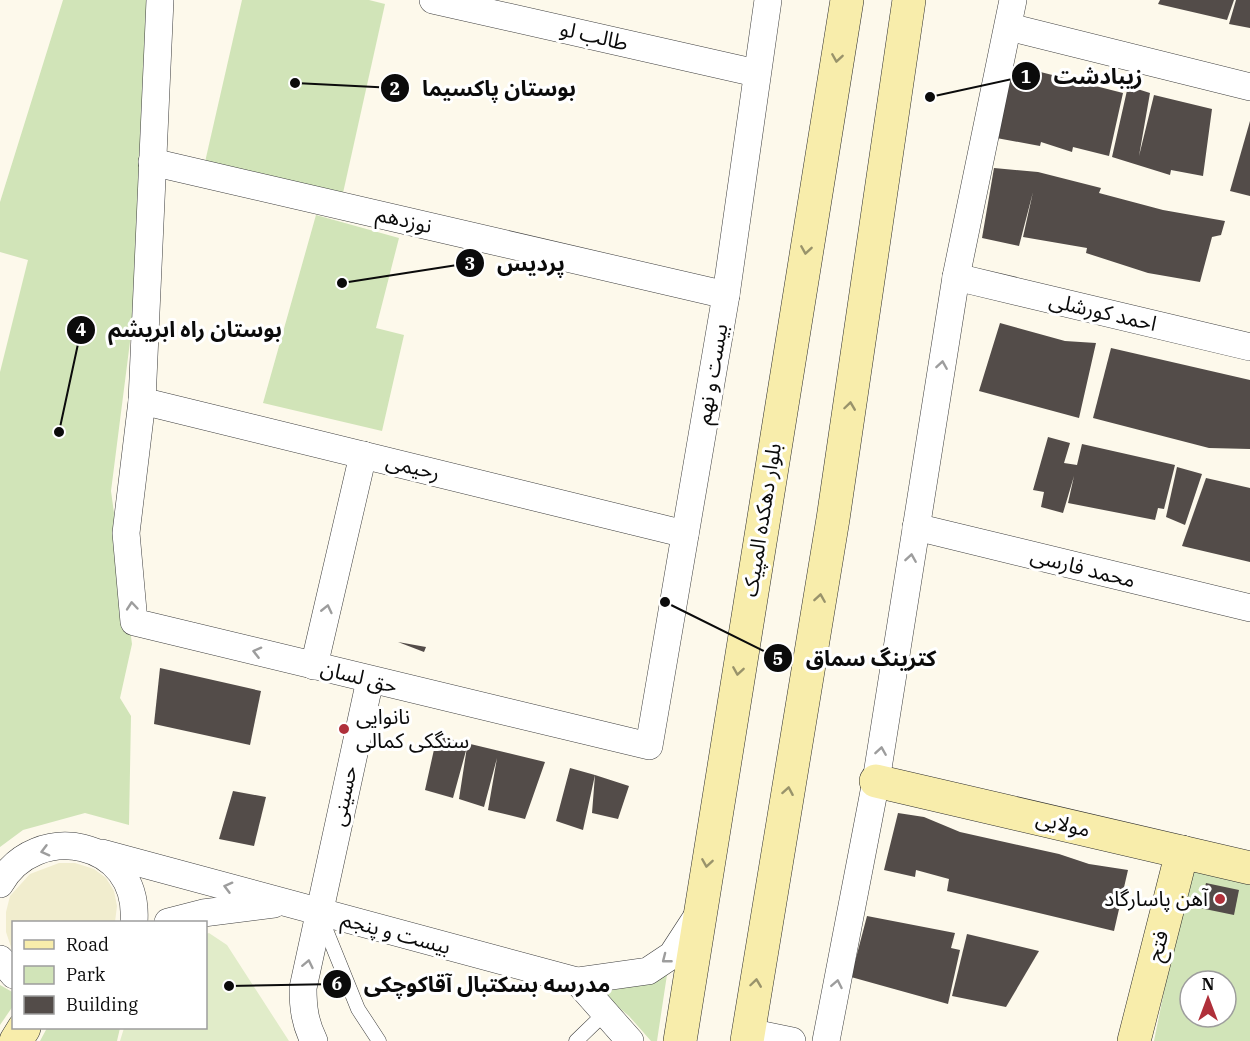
<svg xmlns="http://www.w3.org/2000/svg" width="1250" height="1041" font-family="'IBM Plex Serif','Noto Sans Arabic',serif">
  <style>
    .farmland { fill: #f1edce }
    .green { fill: #d1e4b8; fill-rule: evenodd }
    .pitch { fill: #e1ecc9 }
    .building { fill: #534c49 }
    .lines { fill: none; stroke-linecap: round; stroke-linejoin: round }
    .lane-casing { stroke: #3e3e3e; stroke-width: 15 }
    .street-casing { stroke: #3e3e3e; stroke-width: 28 }
    .secondary-casing { stroke: #2d2d2d; stroke-width: 34 }
    .lane { stroke: #fff; stroke-width: 14 }
    .street { stroke: #fff; stroke-width: 27 }
    .secondary { stroke: #f8edab; stroke-width: 33 }
    .oneway { stroke: #99936b }
    .oneway2 { stroke: #9d9d9d }
    .poi-dot { fill: #af303a; stroke: #fff; stroke-width: 2 }
    .labels { text-anchor: middle; stroke-width: 6; stroke-linejoin: round; paint-order: stroke }
    .street-label { font-size: 21px; fill: #0b0b0b; stroke: #fff }
    .poi-label { font-size: 21px; fill: #0b0b0b; stroke: #fff; text-anchor: start }
    .leader { fill: none; stroke: #0b0b0b; stroke-width: 2 }
    .callout-dot { fill: #0b0b0b; stroke: #fff; stroke-width: 2 }
    .mark-label { font-size: 18px; text-anchor: middle; font-weight: bold; fill: #fff }
    .callout-label { font-size: 22px; text-anchor: middle; font-weight: bold; fill: #0b0b0b; stroke: #fff; stroke-width: 6; stroke-linejoin: round; paint-order: stroke }
  </style>
  <rect width="100%" height="100%" fill="#fdf9eb"/>
  <path class="farmland" d="M59,863H75L94,869L106,878L114,891L117,906L115,922H14L13,953L6,932V912L10,896L30,874Z"/>
  <g class="green">
    <path d="M63,0H150L145,224L111,491L132,644L120,698L131,716L129,825L85,813L23,830L0,847V372L28,260L0,252V202Z"/>
    <path d="M242,0H369L385,4L343,193L205,162Z"/>
    <path d="M316,215L399,238L376,328L404,335L382,431L263,403Z"/>
    <path d="M1189,868L1250,882V1041H1154ZM1190,981H1226V1017H1190Z"/>
    <path d="M668,968L657,1041H651L629,1016L598,990L620,989Z"/>
    <path d="M0,985L14,993L13,1006L0,1025Z"/>
    <path d="M47,1028H120L117,1041H40Z"/>
  </g>
  <path class="pitch" d="M209,933L227,945L289,1041H120L124,1028H206V934Z"/>
  <g class="building">
    <path d="M1160,0H1234L1227,20L1158,4Z"/>
    <path d="M1236,0H1250V28L1229,24Z"/>
    <path d="M1017,66L1123,93L1109,156L1073,147L1072,152L1041,142L1040,146L991,137L1003,76Z"/>
    <path d="M1128,86L1150,93L1139,156L1154,95L1212,109L1203,176L1171,170L1170,175L1112,157Z"/>
    <path d="M1250,121V196L1230,191Z"/>
    <path d="M994,168L1038,172L1101,188L1099,193L1163,210L1225,221L1221,235L1212,237L1200,282L1148,273L1086,253L1087,248L1023,237L1033,192L1019,246L982,238Z"/>
    <path d="M1000,323L1065,341L1096,343L1079,418L979,391Z"/>
    <path d="M1111,348L1250,380V449L1209,448L1093,418Z"/>
    <path d="M1048,437L1070,443L1064,463L1077,465L1082,444L1175,465L1164,509L1158,508L1155,520L1068,503L1074,476L1063,513L1041,507L1044,492L1033,490Z"/>
    <path d="M1177,467L1202,474L1185,525L1166,517Z"/>
    <path d="M1206,478L1250,488V562L1182,546Z"/>
    <path d="M398,642L426,647L424,652Z"/>
    <path d="M160,668L261,691L250,745L154,724Z"/>
    <path d="M437,736L545,762L525,819L488,810L497,758L484,807L459,799L467,747L453,798L425,790Z"/>
    <path d="M570,768L595,775L629,786L618,819L592,813L595,775L583,830L556,821Z"/>
    <path d="M233,791L266,797L254,846L219,839Z"/>
    <path d="M898,813L924,817L960,832L1059,854L1089,864L1128,870L1114,931L947,891L949,879L916,870L915,877L884,870Z"/>
    <path d="M1206,883L1239,890L1234,915L1200,908Z"/>
    <path d="M867,916L955,933L951,948L960,950L948,1004L851,977Z"/>
    <path d="M967,934L1039,951L1006,1007L952,996Z"/>
  </g>
  <g class="lines">
    <g class="lane-casing">
      <g id="lane">
        <path d="M322,920L358,1009L379,1041"/>
        <path d="M576,1041L606,1012"/>
      </g>
    </g>
    <g class="street-casing">
      <g id="street">
        <path d="M160,0L142,401L126,533L134,622L649,746L726,295L768,0"/>
        <path d="M433,0L756,73"/>
        <path d="M1009,27L1250,87"/>
        <path d="M152,162L726,295"/>
        <path d="M956,277L1250,347"/>
        <path d="M142,401L685,534"/>
        <path d="M916,527L1250,608"/>
        <path d="M314,666L363,455"/>
        <path d="M102,853L577,981L648,971L672,955L698,915"/>
        <path d="M0,884C35,821 140,838 134,922"/>
        <path d="M168,922L203,913L274,904"/>
        <path d="M0,959L14,975"/>
        <path d="M577,981L630,1041"/>
        <path d="M749,1032L792,1041"/>
        <path d="M314,1041C305,1023 303,1008 303,988L370,680"/>
        <path d="M826,1041L876,781L956,277L1013,0"/>
      </g>
    </g>
    <g class="secondary-casing">
      <g id="secondary">
        <path d="M876,781L1250,868"/>
        <path d="M16,1041L24,1028"/>
        <path d="M680,1041L847,0"/>
        <path d="M747,1041L833,519L909,0"/>
        <path d="M1134,1041L1182,852"/>
      </g>
    </g>
    <use href="#lane" class="lane"/>
    <use href="#street" class="street"/>
    <use href="#secondary" class="secondary"/>
  </g>
  <defs><path id="oneway-chevron" d="M-2-3.5L2.5 0L-2 3.5" fill="none" stroke-width="1.6" stroke-linecap="round" stroke-linejoin="round" transform="scale(1.5)"/></defs>
  <g class="oneway">
    <use href="#oneway-chevron" transform="translate(837 58) rotate(99)"/>
    <use href="#oneway-chevron" transform="translate(806 250) rotate(99)"/>
    <use href="#oneway-chevron" transform="translate(850 406) rotate(-82)"/>
    <use href="#oneway-chevron" transform="translate(820 598) rotate(-81)"/>
    <use href="#oneway-chevron" transform="translate(738 671) rotate(99)"/>
    <use href="#oneway-chevron" transform="translate(788 791) rotate(-80)"/>
    <use href="#oneway-chevron" transform="translate(707 863) rotate(99)"/>
    <use href="#oneway-chevron" transform="translate(756 983) rotate(-82)"/>
  </g>
  <g class="oneway2">
    <use href="#oneway-chevron" transform="translate(942 365) rotate(-81)"/>
    <use href="#oneway-chevron" transform="translate(911 558) rotate(-81)"/>
    <use href="#oneway-chevron" transform="translate(132 606) rotate(-95)"/>
    <use href="#oneway-chevron" transform="translate(327 609) rotate(-77)"/>
    <use href="#oneway-chevron" transform="translate(257 652) rotate(-166)"/>
    <use href="#oneway-chevron" transform="translate(881 751) rotate(-81)"/>
    <use href="#oneway-chevron" transform="translate(45 851) rotate(165)"/>
    <use href="#oneway-chevron" transform="translate(228 887) rotate(-165)"/>
    <use href="#oneway-chevron" transform="translate(666 959) rotate(142)"/>
    <use href="#oneway-chevron" transform="translate(308 964) rotate(-78)"/>
    <use href="#oneway-chevron" transform="translate(837 984) rotate(-79)"/>
  </g>
  <g class="poi-dot">
    <circle cx="344" cy="729" r="6"/>
    <circle cx="1220" cy="899" r="6"/>
  </g>
  <g class="labels">
    <g class="street-label">
      <text transform="translate(594 36) rotate(13)" y="7">طالب لو</text>
      <text transform="translate(404 220) rotate(13)" y="7">نوزدهم</text>
      <text transform="translate(1103 312) rotate(13)" y="7">احمد کورشلی</text>
      <text transform="translate(712 374) rotate(-80)" y="7">بیست و نهم</text>
      <text transform="translate(413 467) rotate(14)" y="7">رحیمی</text>
      <text transform="translate(762 520) rotate(-81)" y="7">بلوار دهکده المپیک</text>
      <text transform="translate(1083 568) rotate(14)" y="7">محمد فارسی</text>
      <text transform="translate(359 677) rotate(14)" y="7">حق لسان</text>
      <text transform="translate(344 796) rotate(-78)" y="7">حسینی</text>
      <text transform="translate(1063 824) rotate(13)" y="7">مولایی</text>
      <text transform="translate(396 933) rotate(15)" y="7">بیست و پنجم</text>
      <text transform="translate(1158 946) rotate(-76)" y="7">فتح</text>
    </g>
    <g class="poi-label">
      <text x="356" y="724">نانوایی<tspan x="356" dy="24">سنگکی کمالی</tspan></text>
      <text x="1208" y="906" text-anchor="end">آهن پاسارگاد</text>
    </g>
  </g>
  <path class="leader" d="M930 97L1026 76M295 83L395 88M342 283L470 263M59 432L81 330M665 602L778 658M229 986L337 984"/>
  <g class="callout-dot">
    <circle cx="930" cy="97" r="6"/>
    <circle cx="295" cy="83" r="6"/>
    <circle cx="342" cy="283" r="6"/>
    <circle cx="59" cy="432" r="6"/>
    <circle cx="665" cy="602" r="6"/>
    <circle cx="229" cy="986" r="6"/>
    <circle cx="1026" cy="76" r="15"/>
    <circle cx="395" cy="88" r="15"/>
    <circle cx="470" cy="263" r="15"/>
    <circle cx="81" cy="330" r="15"/>
    <circle cx="778" cy="658" r="15"/>
    <circle cx="337" cy="984" r="15"/>
  </g>
  <g class="mark-label">
    <text x="1026" y="83">1</text>
    <text x="395" y="95">2</text>
    <text x="470" y="270">3</text>
    <text x="81" y="336">4</text>
    <text x="778" y="665">5</text>
    <text x="337" y="990">6</text>
  </g>
  <g class="callout-label">
    <text x="1098" y="84">زیبادشت</text>
    <text x="499" y="96">بوستان پاکسیما</text>
    <text x="531" y="271">پردیس</text>
    <text x="195" y="337">بوستان راه ابریشم</text>
    <text x="871" y="666">کترینگ سماق</text>
    <text x="487" y="992">مدرسه بسکتبال آقاکوچکی</text>
  </g>
  <rect x="12" y="921" width="195" height="108" fill="#ffffff" stroke="#9d9d9d" stroke-width="1.5"/>
  <rect x="24" y="940" width="30" height="9" fill="#f8edab" stroke="#9d9d9d" stroke-width="1.5"/>
  <text x="66" y="951" font-size="18" fill="#0b0b0b">Road</text>
  <rect x="24" y="966" width="30" height="18" fill="#d1e4b8" stroke="#9d9d9d" stroke-width="1.5"/>
  <text x="66" y="981" font-size="18" fill="#0b0b0b">Park</text>
  <rect x="24" y="996" width="30" height="18" fill="#534c49" stroke="#9d9d9d" stroke-width="1.5"/>
  <text x="66" y="1011" font-size="18" fill="#0b0b0b">Building</text>
  <g transform="translate(1208 999)"><circle r="28" fill="#ffffff" stroke="#9d9d9d" stroke-width="1.5"/>
  <path d="M0-4.5L10 22L0 15L-10 22Z" fill="#af303a"/>
  <text y="-9" font-size="16" font-weight="bold" text-anchor="middle" fill="#0b0b0b">N</text>
  </g>
</svg>
